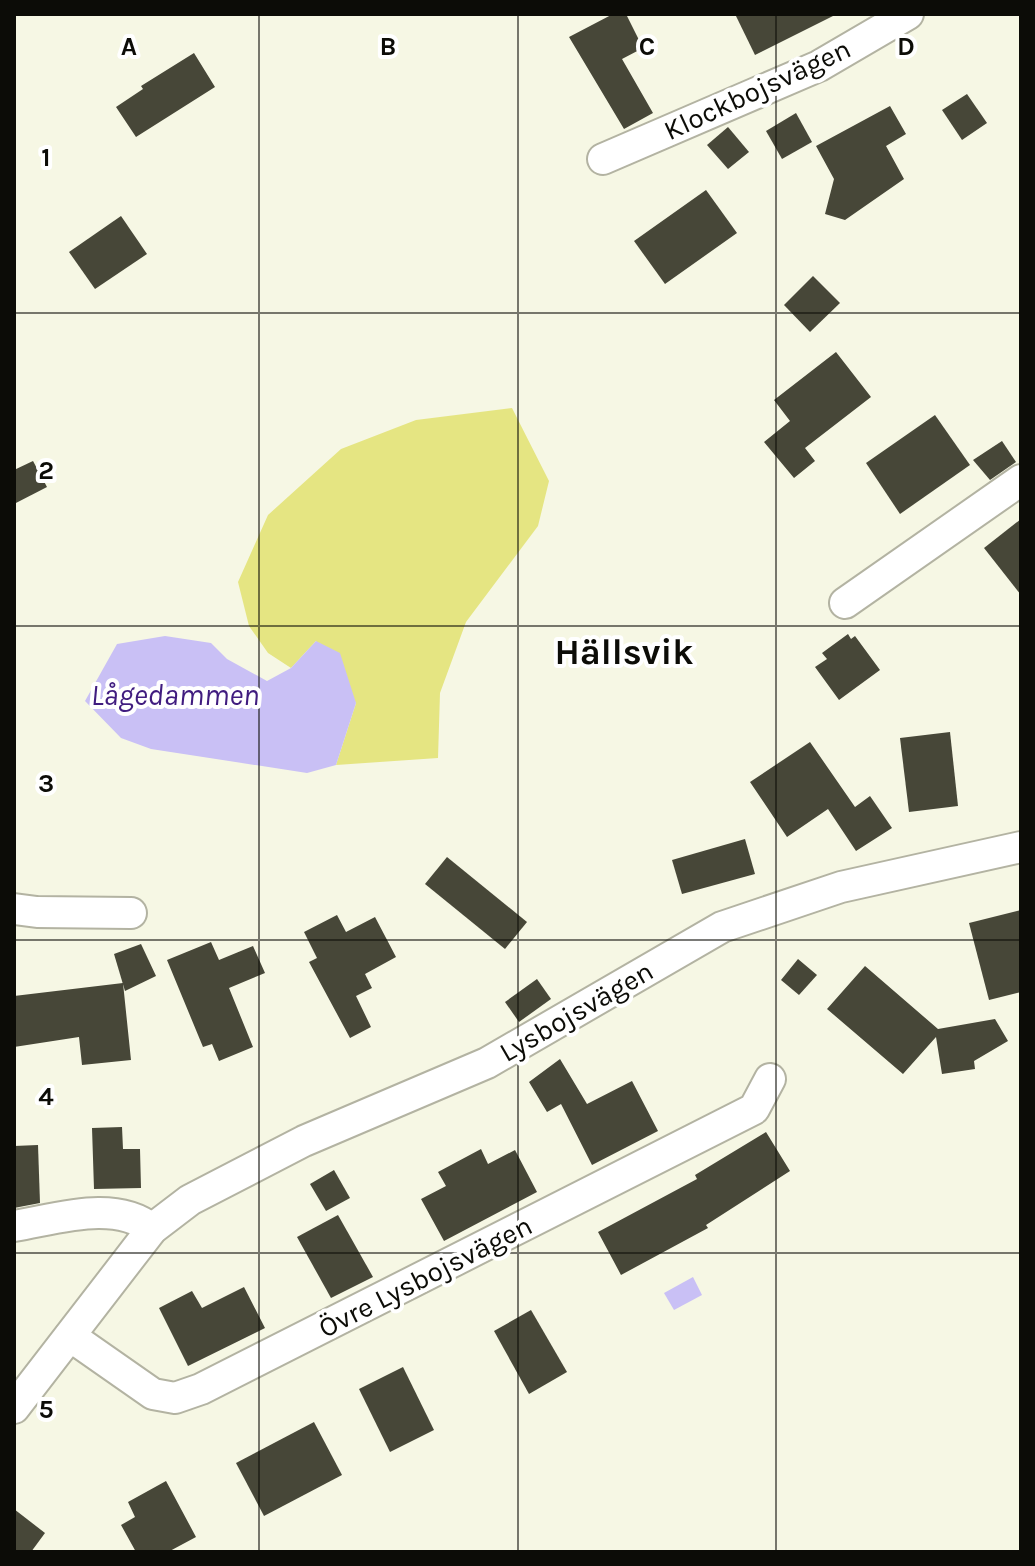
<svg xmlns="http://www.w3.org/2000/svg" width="1035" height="1566" font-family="Karla,sans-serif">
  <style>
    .green { fill: #e5e582 }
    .water { fill: #c9c0f5 }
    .building { fill: #474738 }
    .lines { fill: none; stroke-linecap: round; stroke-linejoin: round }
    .minor-casing { stroke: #b3b3a2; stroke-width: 34 }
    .minor { stroke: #fff; stroke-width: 30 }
    .grid { fill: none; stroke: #0c0c07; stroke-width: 2; stroke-opacity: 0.55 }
    .labels { text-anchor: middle; stroke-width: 8; stroke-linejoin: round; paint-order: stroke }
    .street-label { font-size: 28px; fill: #0c0c07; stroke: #fff }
    .water-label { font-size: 30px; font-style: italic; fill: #401c7f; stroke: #fff }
    .district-label { font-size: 36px; font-weight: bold; fill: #0c0c07; stroke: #fff }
    .grid-label { font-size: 26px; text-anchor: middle; font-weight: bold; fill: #0c0c07; stroke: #fff; stroke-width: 8; stroke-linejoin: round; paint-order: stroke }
  </style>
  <rect width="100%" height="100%" fill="#f6f7e4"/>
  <path class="green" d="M512,408L549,481L538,526L466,622L440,693L438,758L336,765L356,703L316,641L291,668L268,653L249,626L238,582L268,515L341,449L416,420Z"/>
  <g class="water">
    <path d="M165,636L211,643L227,659L267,681L291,668L316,641L340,653L356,703L336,765L307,773L151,749L121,738L85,701L117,644Z"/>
    <path d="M693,1277L702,1295L674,1310L664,1293Z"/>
  </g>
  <g class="building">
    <path d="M613,14H626L643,48L622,59L653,113L624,129L569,37Z"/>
    <path d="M735,14H837L755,55Z"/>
    <path d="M194,53L215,87L136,137L116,107L143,89L141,86Z"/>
    <path d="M967,94L987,123L962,140L942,110Z"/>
    <path d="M890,106L906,134L886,146L904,179L845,220L825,214L834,179L816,146Z"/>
    <path d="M796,113L812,142L782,159L766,131Z"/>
    <path d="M728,127L749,152L728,169L707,145Z"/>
    <path d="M706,190L737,233L665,284L634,241Z"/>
    <path d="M121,216L147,254L95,289L69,252Z"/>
    <path d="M813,276L840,303L810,332L784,305Z"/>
    <path d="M836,352L871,397L805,448L815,461L794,478L764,442L790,421L774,400Z"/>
    <path d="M935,415L970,465L900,514L866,463Z"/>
    <path d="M1002,441L1016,462L990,480L973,460Z"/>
    <path d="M33,461L47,487L14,504V470Z"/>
    <path d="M1021,519V595L984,548Z"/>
    <path d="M848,634L851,639L855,636L880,670L839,700L815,667L827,659L822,653Z"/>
    <path d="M950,732L958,806L909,812L900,738Z"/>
    <path d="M810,742L855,807L870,796L892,828L856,851L828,809L787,837L750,782Z"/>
    <path d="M745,839L755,874L682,894L672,860Z"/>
    <path d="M447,857L527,922L505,949L425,884Z"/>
    <path d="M1021,910V992L989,1000L969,923Z"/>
    <path d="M337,915L346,932L375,917L396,957L365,974L372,988L356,996L371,1027L350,1038L309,962L317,958L304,932Z"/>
    <path d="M211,942L219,960L253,946L265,973L229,988L253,1047L219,1061L212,1044L203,1047L167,960Z"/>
    <path d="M141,944L156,976L125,991L114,954Z"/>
    <path d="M798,959L817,975L799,995L781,980Z"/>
    <path d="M865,966L938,1029L995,1019L1008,1041L974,1061L975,1069L942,1074L936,1037L903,1074L827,1009Z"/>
    <path d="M537,979L551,999L519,1022L505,1002Z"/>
    <path d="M123,983L131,1060L82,1065L79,1037L14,1047V996Z"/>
    <path d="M560,1059L587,1104L632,1081L658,1131L592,1165L561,1104L547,1112L529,1082Z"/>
    <path d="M122,1127L123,1149H140L141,1188L94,1189L92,1128Z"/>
    <path d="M766,1132L790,1171L706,1225L708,1228L621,1275L598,1232L697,1179L695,1175Z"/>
    <path d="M38,1145L40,1203L14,1208V1146Z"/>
    <path d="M481,1149L488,1164L515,1150L537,1192L444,1241L421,1199L446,1186L438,1172Z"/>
    <path d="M334,1170L350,1198L326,1211L310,1184Z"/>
    <path d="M338,1215L373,1277L331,1298L297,1237Z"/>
    <path d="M244,1287L265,1328L188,1366L159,1308L192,1291L202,1308Z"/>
    <path d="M531,1310L567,1372L529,1394L494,1331Z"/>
    <path d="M403,1367L434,1430L390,1452L359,1389Z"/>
    <path d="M314,1422L342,1475L264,1516L236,1463Z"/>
    <path d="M166,1481L196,1537L168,1552H136L121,1525L135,1517L128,1502Z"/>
    <path d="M14,1509L45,1533L31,1552H14Z"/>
  </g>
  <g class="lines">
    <g class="minor-casing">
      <g id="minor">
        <path d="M603,159L819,66L908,14"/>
        <path d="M845,603L1021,480"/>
        <path d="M14,909L37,912L131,913"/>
        <path d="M14,1226C57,1219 115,1199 152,1229"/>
        <path d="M70,1336L153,1394L175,1398L201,1389L754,1109L770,1079"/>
        <path d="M14,1408L152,1229L190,1200L304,1141L487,1063L722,927L841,887L1021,847"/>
      </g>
    </g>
    <use href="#minor" class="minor"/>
  </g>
  <path class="grid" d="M259,14V1552M518,14V1552M776,14V1552M14,313H1021M14,626H1021M14,940H1021M14,1253H1021"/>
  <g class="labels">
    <g class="street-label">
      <text transform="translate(757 89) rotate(-25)" y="10">Klockbojsvägen</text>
      <text transform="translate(576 1011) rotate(-30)" y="10">Lysbojsvägen</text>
      <text transform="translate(425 1276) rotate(-27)" y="10">Övre Lysbojsvägen</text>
    </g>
    <g class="water-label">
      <text x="175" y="705">Lågedammen</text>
    </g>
    <g class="district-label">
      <text x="624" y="664">Hällsvik</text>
    </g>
  </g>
  <g class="grid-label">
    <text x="129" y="55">A</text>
    <text x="388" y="55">B</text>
    <text x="647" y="55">C</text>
    <text x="906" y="55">D</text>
    <text x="46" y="166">1</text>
    <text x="46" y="479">2</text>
    <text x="46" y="792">3</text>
    <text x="46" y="1105">4</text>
    <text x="46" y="1418">5</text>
  </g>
  <rect width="1035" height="1566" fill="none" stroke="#0c0c07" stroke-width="32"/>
</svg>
